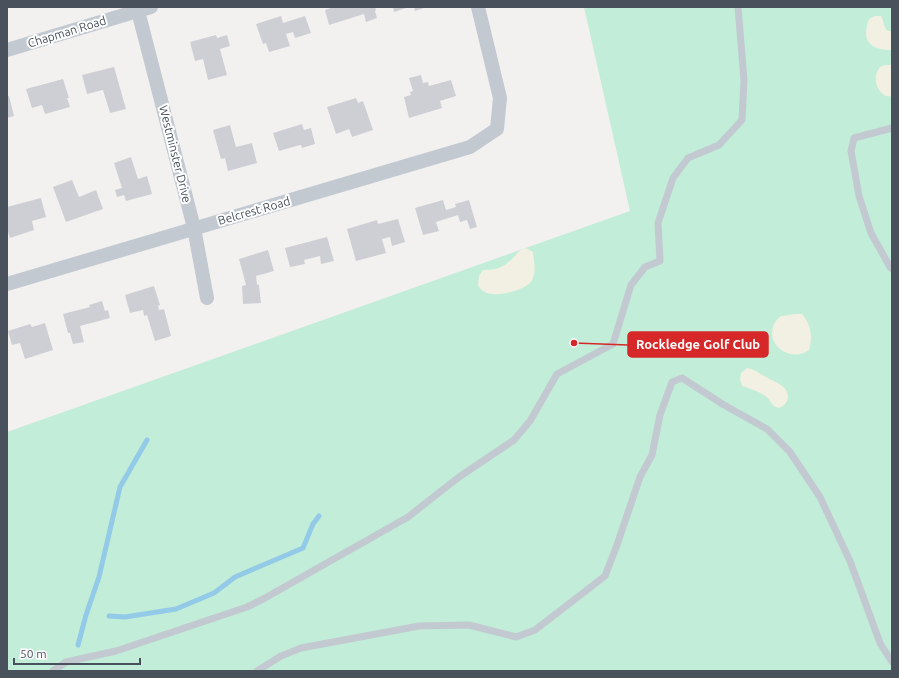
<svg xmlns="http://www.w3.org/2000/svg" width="899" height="678" font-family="Ubuntu,sans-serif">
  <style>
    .green { fill: #c2edd8 }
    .sand { fill: #f2f0e3 }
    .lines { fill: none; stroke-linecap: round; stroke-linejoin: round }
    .stream { stroke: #92cae7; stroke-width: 5 }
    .building { fill: #cecfd4 }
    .service { stroke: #c2c9d1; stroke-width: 7 }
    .minor { stroke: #c2c9d1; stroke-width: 14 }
    .labels { text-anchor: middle; stroke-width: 4; stroke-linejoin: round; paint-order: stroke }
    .street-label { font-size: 12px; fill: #49515d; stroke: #fff }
    .leader { fill: none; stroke: #d62828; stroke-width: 1.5 }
    .callout-dot { fill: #d62828; stroke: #fff; stroke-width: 1.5 }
    .callout { fill: #d62828; stroke: #d62828; stroke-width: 1.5 }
    .callout-label { font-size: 13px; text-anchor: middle; font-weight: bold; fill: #fff }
  </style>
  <rect width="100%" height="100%" fill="#f3f1f0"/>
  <path class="green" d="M584,7H892V671H7V432L630,211Z"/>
  <g class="sand">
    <path d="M875,16H881C884,21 883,27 888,31H892V50C870,50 861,41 869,19Z"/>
    <path d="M885,65H892V96C882,99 874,85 876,76C876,73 879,69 880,67Z"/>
    <path d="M526,248L533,252C533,255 534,258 534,261C535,267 535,274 532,280C528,290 497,297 487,293C482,291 480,289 478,285L479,276L483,270C497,270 503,268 513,258C519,252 518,250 526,248Z"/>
    <path d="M795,314H802C811,324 813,338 809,350C793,362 767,348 773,327C774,323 776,320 780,317C784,315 791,315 795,314Z"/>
    <path d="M747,368C757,370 758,373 766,377C774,382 788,385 788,397C788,400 786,403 784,405C781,407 779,409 776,407C772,406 771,401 768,398C760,392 752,389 742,386L740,379L741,373Z"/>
  </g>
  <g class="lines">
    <g class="stream">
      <path d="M109,616L125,617L176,609L214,593L235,577L303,548L313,524L319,516"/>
      <path d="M78,645L86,615L99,577L120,487L147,440"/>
    </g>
  </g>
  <g class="building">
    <path d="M334,7H375L376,10L375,11L377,18L366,22L364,14L329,25L325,10Z"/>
    <path d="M393,7H409L394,12Z"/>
    <path d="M414,7H427L415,11Z"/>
    <path d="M281,16L283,23L305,16L311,33L295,38L293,32L286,34L290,46L269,52L266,43L263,44L256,24Z"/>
    <path d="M216,35L217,38L227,35L230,46L220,49L227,75L208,80L203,59L195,61L190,42Z"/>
    <path d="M114,67L126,109L110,113L103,90L87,94L82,75Z"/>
    <path d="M421,75L423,83L428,82L429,86L451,80L456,96L440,101L442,108L409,118L404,97L411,95L410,92L413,91L409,78Z"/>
    <path d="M63,79L69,98H67L70,107L45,114L42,105L32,108L26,89Z"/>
    <path d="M7,96H9L14,116L7,118Z"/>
    <path d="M356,98L358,103L363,101L373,130L352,137L349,129L336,134L327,107Z"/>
    <path d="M302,124L304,130L311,128L315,144L302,148L301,145H300L279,151L273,133Z"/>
    <path d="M230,125L236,147L252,143L257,163L228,171L225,158L221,159L213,130Z"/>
    <path d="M131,157L138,179L147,176L152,194L126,201L124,195L117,197L115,190L122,188L114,163Z"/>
    <path d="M72,180L79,197L96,190L103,209L66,222L53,187Z"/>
    <path d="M41,198L46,217L32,221L34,230L10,238L7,229V207Z"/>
    <path d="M443,200L446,210L456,207L455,204L469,200L477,227L470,229L467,220L460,222L458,215L436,222L439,231L423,235L415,208Z"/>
    <path d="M398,219L405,242L392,246L390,237L382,239L386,253L356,261L347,229L377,220L378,224Z"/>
    <path d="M327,237L334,261L321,264L320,256L304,260L305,264L290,267L285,248Z"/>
    <path d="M268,250L274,271L256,276L257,284L259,285L261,303L243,304L242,286L246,285L239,259Z"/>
    <path d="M154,286L160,305L158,306L159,310L164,309L171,336L155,341L147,315L144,316L143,310L130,313L125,295Z"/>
    <path d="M102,301L105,311L108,310L110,318L80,326L84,342L73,344L70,333H68L63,314L90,307L89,305Z"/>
    <path d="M45,323L53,350L25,359L20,343L12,345L8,331L30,324L32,327Z"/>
  </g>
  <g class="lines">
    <g class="service">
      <path d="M892,128L854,138L851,151L859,196L871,233L890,267L892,269"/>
      <path d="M53,671L66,662L116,651L247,607L265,598L408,517L459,477L514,440L530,421L557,374L613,344L631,285L645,267L660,261L658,223L673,178L688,158L719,145L742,120L744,80L738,7"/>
      <path d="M257,671L281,656L301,648L419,626L469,625L516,637L535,630L605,576L617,545L640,477L652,455L660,415L672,382L682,378L724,405L767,429L790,452L820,497L850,561L880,643L892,662"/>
    </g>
    <g class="minor">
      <path d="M139,7L138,11L194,228L207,298"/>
      <path d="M7,50L151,7"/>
      <path d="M7,284L470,147L497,129L500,98L478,7"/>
    </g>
  </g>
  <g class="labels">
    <g class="street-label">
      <text transform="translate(67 32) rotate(-17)" y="4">Chapman Road</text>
      <text transform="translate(175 154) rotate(76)" y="4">Westminster Drive</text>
      <text transform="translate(254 211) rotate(-16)" y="4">Belcrest Road</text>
    </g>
  </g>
  <path class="leader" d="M574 343L628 345"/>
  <circle class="callout-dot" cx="574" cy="343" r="4"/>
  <rect class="callout" x="628" y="332" width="140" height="25" rx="4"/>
  <g class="callout-label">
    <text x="698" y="349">Rockledge Golf Club</text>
  </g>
  <rect width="899" height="678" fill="none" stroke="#49515d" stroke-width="16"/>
  <path d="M14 658v6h126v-6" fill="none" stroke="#49515d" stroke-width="2"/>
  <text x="20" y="658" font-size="12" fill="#49515d" stroke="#ffffff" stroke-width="3" paint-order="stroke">50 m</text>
</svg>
